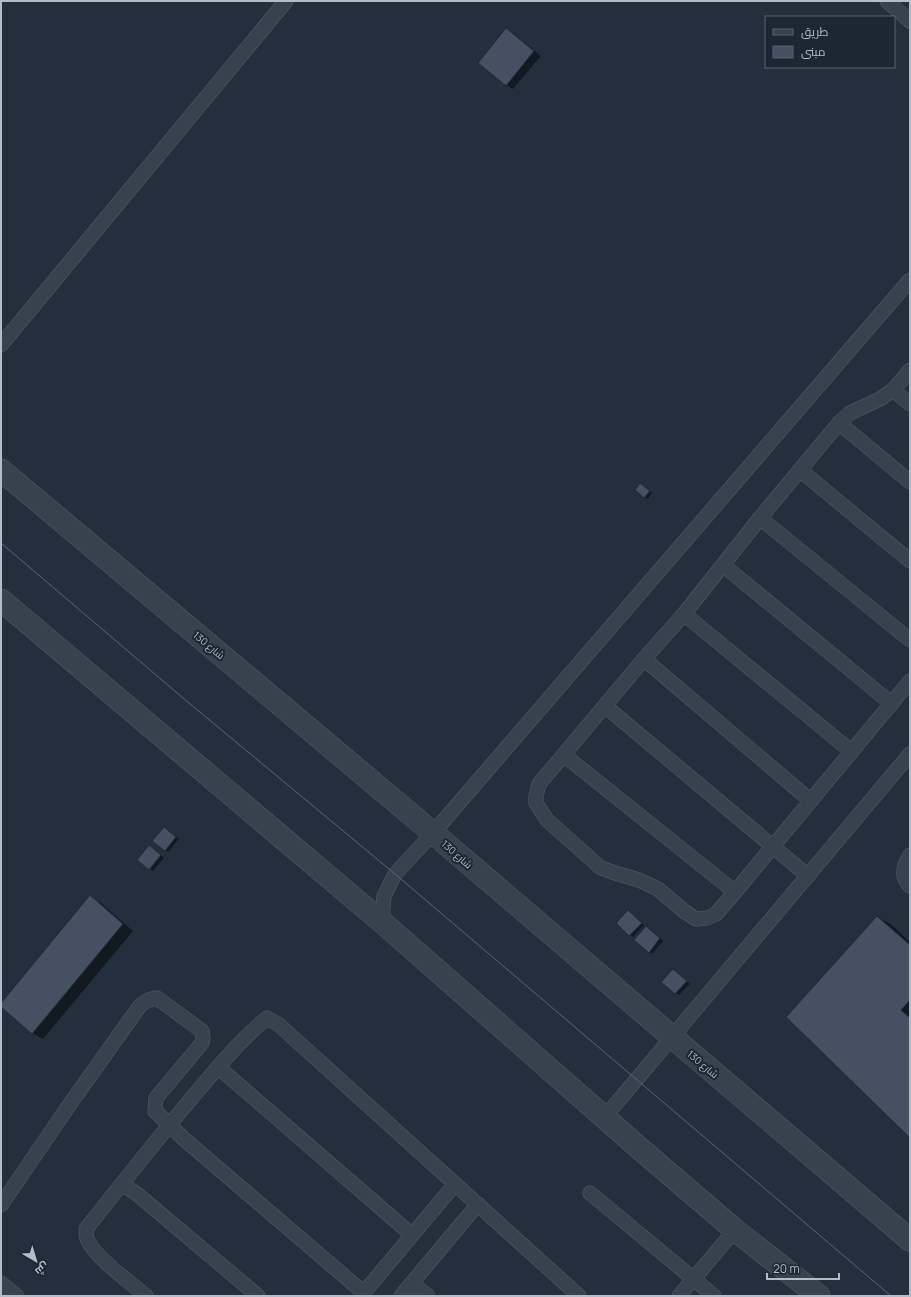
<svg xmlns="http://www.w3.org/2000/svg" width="911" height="1297" font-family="Manrope,Cairo,sans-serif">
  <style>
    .shadow { fill: #0007 }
    .building { fill: #455162; stroke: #1f2835 }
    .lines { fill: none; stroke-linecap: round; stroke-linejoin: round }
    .lane-casing { stroke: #565f6c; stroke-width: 15 }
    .street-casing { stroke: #565f6c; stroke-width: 23 }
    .lane { stroke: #38414e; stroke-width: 14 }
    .street { stroke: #38414e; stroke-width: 22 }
    .tram { stroke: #5a6575; stroke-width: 1 }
    .labels { text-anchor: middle; stroke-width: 4; stroke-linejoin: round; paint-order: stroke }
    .street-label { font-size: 10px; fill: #b4bcc9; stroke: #1d2633 }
  </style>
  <rect width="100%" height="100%" fill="#242f3e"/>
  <g class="shadow">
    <path d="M507,30L514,34L541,56L513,89L506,85Z"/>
    <path d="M644,487L652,493L648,499L636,490Z"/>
    <path d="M164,828L179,839L168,852L165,850Z"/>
    <path d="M152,848L164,858L153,871L150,869Z"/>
    <path d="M90,897L101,903L133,931L43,1039L32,1033L1,1005Z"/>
    <path d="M631,913L644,925L633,937L617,923Z"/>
    <path d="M878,917L892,925L910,942V1136Z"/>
    <path d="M649,929L663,941L652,954L649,952Z"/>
    <path d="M676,972L690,984L679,995L663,982Z"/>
  </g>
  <g class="building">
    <path d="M506,28L534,51L506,86L478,63Z"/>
    <path d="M640,483L650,491L644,498L635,490Z"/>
    <path d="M164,827L176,837L165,851L152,841Z"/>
    <path d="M149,845L161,855L149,870L137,860Z"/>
    <path d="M90,895L123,924L32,1034L1,1007V1003Z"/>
    <path d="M628,910L642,923L629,936L616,923Z"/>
    <path d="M877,916L910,945V1000L901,1010L910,1018V1138L786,1017Z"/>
    <path d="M646,926L660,938L649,953L634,940Z"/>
    <path d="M673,969L687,981L675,994L661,982Z"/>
  </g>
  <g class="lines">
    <g class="lane-casing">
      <g id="lane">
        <path d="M887,1L910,21"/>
        <path d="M1,345L286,1"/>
        <path d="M910,370L893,390L880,399L850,413L839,423L760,518L684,614L644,659L539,784L536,796V803L547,820L601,868L618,874L639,880L658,889L684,911L696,919L707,918L716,914L735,892L910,681"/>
        <path d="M893,390L910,404"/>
        <path d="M839,423L910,482"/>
        <path d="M800,470L910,561"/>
        <path d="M760,518L910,640"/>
        <path d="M723,565L892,704"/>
        <path d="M684,614L852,752"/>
        <path d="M644,659L811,801"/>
        <path d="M605,706L808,876"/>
        <path d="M564,755L735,892"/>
        <path d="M910,855C904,865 900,877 910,886"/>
        <path d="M382,922L384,896L395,874L433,833L910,280"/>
        <path d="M218,1067L412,1235"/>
        <path d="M604,1118L910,754"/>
        <path d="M122,1184L137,1194L258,1296"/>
        <path d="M590,1193L714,1296"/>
        <path d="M1,1205L70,1104L139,1007C145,1001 149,999 157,998L202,1031L203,1038L202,1043L156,1098L155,1111L184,1139L364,1293"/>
        <path d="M1,1283L17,1296"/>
        <path d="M412,1283L428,1296"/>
        <path d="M146,1296C130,1282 97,1259 88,1241C86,1238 86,1233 86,1229C124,1181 162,1133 201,1087C222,1063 242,1038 267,1018L278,1024L579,1296"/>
        <path d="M361,1296L455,1184"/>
        <path d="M401,1296L478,1204"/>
        <path d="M679,1296L735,1230"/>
      </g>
    </g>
    <g class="street-casing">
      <g id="street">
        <path d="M1,470L433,833L910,1240"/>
        <path d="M1,600L382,922L638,1147L735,1230L819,1296"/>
      </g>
    </g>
    <use href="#lane" class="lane"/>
    <use href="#street" class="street"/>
    <path class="tram" d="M1,543L183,698L395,874L891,1296"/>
  </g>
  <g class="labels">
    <g class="street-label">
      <text transform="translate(209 645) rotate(40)" y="4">شارع 130</text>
      <text transform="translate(457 854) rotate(41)" y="4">شارع 130</text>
      <text transform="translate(703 1064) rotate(40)" y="4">شارع 130</text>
    </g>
  </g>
  <rect width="911" height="1297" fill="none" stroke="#b4bcc9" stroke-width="4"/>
  <rect x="765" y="16" width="130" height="52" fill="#1d2633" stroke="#59626f"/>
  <rect x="773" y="29" width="20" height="6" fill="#38414e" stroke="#59626f"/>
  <text x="801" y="36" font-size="12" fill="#b4bcc9">طريق</text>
  <rect x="773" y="46" width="20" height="12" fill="#455162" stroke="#59626f"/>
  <text x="801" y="56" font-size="12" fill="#b4bcc9">مبنى</text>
  <g transform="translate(36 1261) rotate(142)" stroke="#1d2633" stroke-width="3" paint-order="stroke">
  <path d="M0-3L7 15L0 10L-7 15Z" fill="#b4bcc9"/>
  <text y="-6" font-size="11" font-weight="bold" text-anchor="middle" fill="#b4bcc9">ش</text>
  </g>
  <path d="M767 1273v6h72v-6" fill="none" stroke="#b4bcc9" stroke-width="2"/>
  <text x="773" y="1273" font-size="12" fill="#b4bcc9" stroke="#1d2633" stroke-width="3" paint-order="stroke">20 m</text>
</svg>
